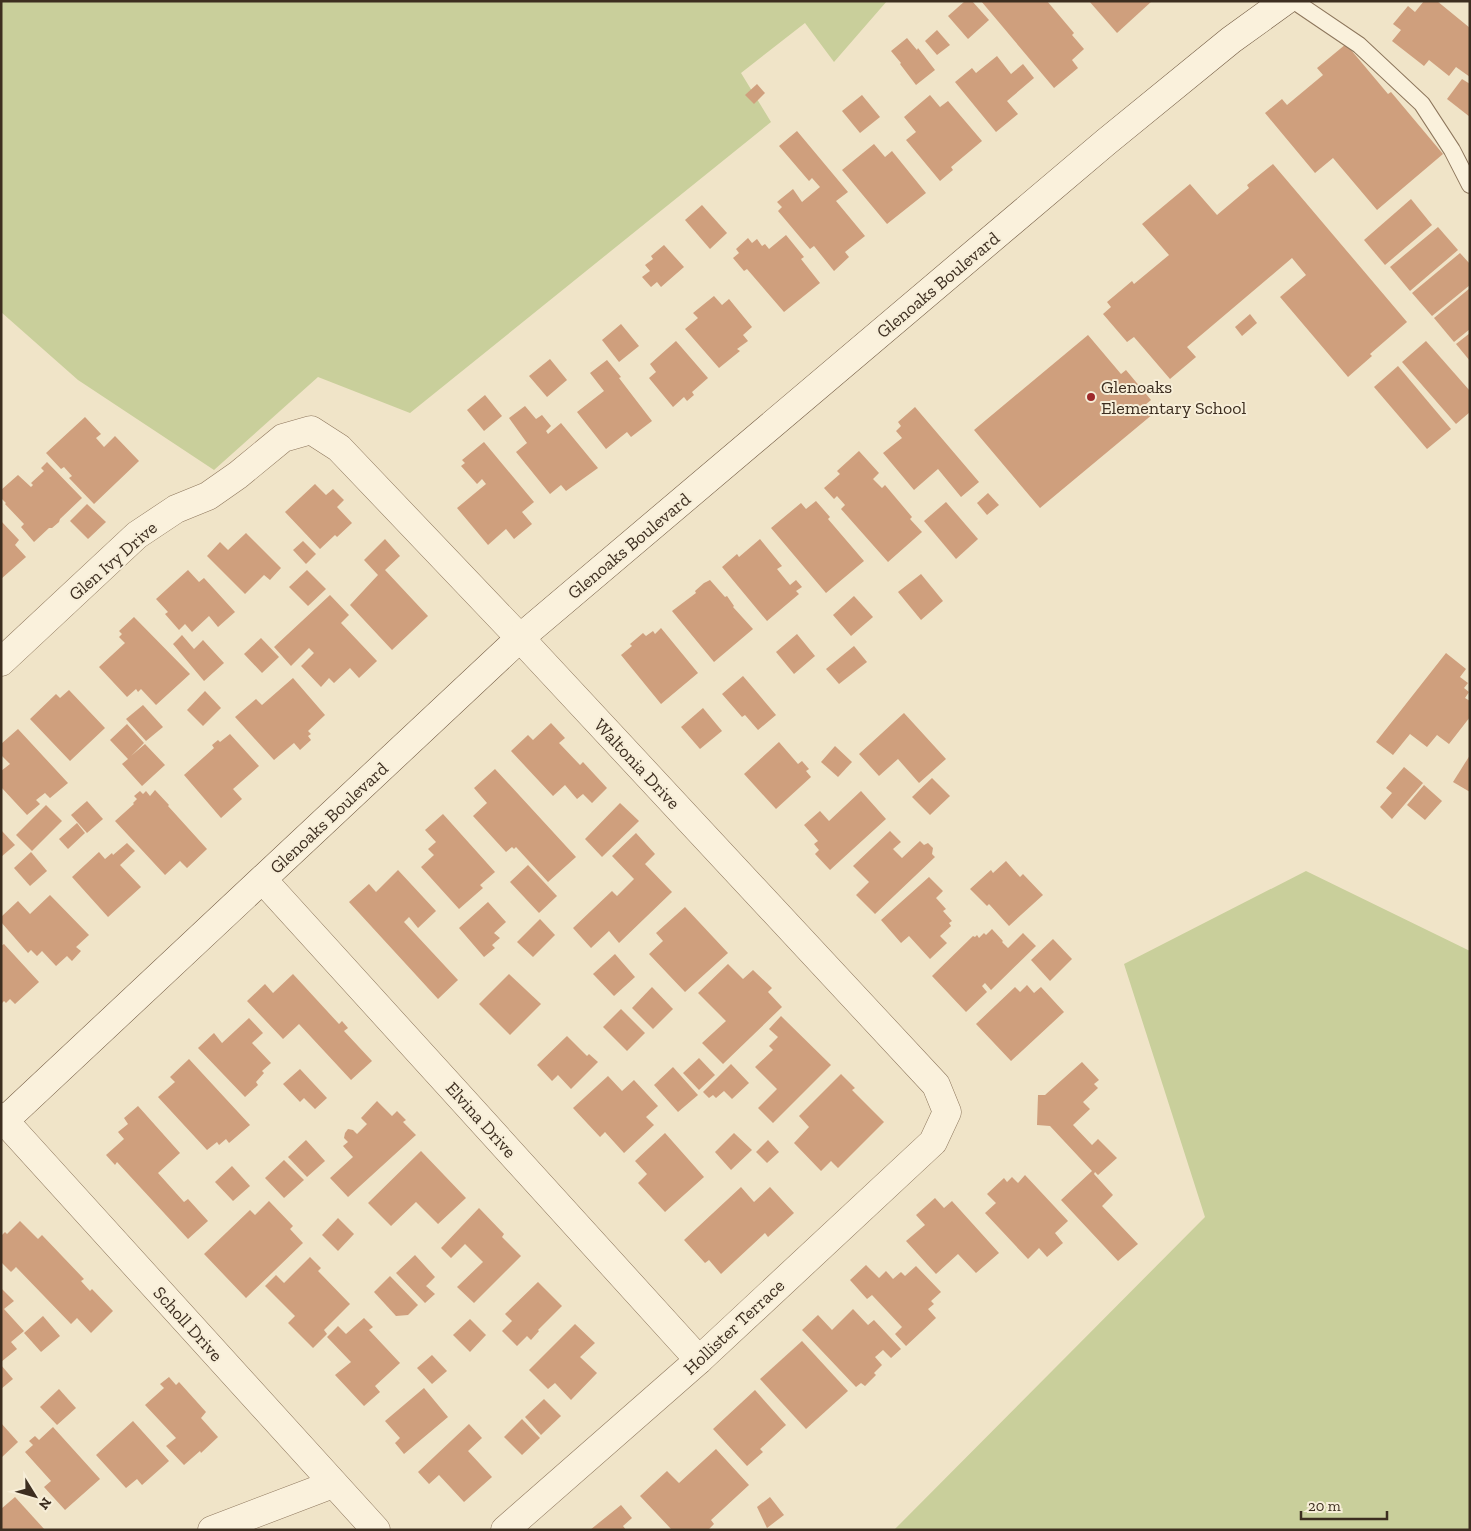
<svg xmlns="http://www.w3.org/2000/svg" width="1471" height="1531" font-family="'Zilla Slab',serif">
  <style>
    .green { fill: #c9cf9b }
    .building { fill: #cf9f7d }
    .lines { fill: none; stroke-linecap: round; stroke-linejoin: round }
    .lane-casing { stroke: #8d765c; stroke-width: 18 }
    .street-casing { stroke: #8d765c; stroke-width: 29 }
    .secondary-casing { stroke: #6f573f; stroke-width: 29 }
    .lane { stroke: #faf1dc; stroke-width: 16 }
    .street { stroke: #faf1dc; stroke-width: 28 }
    .secondary { stroke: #faf1dc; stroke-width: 28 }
    .poi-dot { fill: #9e2a2b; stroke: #f7eed8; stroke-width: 2 }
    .labels { text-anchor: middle; stroke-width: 4; stroke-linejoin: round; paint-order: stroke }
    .street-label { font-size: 18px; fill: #3d2e20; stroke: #f7eed8 }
    .poi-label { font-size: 18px; fill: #3d2e20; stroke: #f7eed8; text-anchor: start }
  </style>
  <rect width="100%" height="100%" fill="#f0e4c8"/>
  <g class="green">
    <path d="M1,1H887L834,62L805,23L741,73L771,122L410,413L318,377L214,470L78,380L1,312Z"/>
    <path d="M1306,871L1470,951V1530H894L1205,1217L1124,964Z"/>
  </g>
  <g class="building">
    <path d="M965,1H972L989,20L968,39L948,16Z"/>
    <path d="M981,1H1047L1074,33L1072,35L1084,49L1072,60L1078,68L1054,88Z"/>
    <path d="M1089,1H1152L1117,33Z"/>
    <path d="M1424,1H1437L1470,28V77L1456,67L1449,76L1429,60L1424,66L1392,41L1401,30L1393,24L1408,6L1415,12Z"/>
    <path d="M937,30L950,45L937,55L925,41Z"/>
    <path d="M907,38L917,50L918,48L935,70L916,85L900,64L901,63L891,51Z"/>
    <path d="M1346,44L1388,94L1391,92L1443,154L1377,210L1333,158L1315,173L1265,113L1282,99L1287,105L1323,75L1317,68Z"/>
    <path d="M997,56L1011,74L1023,64L1034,78L1007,101L1018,114L996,132L955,82L972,68L976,73Z"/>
    <path d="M1462,79L1470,84V117L1447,99Z"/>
    <path d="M757,84L765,93L754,104L745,95Z"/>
    <path d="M862,95L880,117L860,133L842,111Z"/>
    <path d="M930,95L940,107L948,101L982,141L951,167L953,170L940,181L906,140L916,132L904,117Z"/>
    <path d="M797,131L848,192L836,201L865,236L845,252L849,257L834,271L814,246L810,249L778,211L782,207L777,202L793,189L802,202L820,187L812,178L809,181L779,146Z"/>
    <path d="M874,144L885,157L892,151L926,193L887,224L842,170Z"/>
    <path d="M1273,164L1407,322L1370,354L1372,356L1348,377L1280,297L1306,275L1292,258L1187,347L1196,357L1170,379L1134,337L1127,342L1103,314L1111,307L1107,302L1132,281L1134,284L1169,255L1142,224L1190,184L1217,215L1249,188L1247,185Z"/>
    <path d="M1411,199L1432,225L1385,265L1364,240Z"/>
    <path d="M702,205L727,233L710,249L685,220Z"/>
    <path d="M1438,227L1458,250L1410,291L1390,267Z"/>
    <path d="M786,235L804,257L801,259L820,283L784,312L747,269L744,271L733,258L739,253L736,249L748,238L752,243L757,239L762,246L765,244L769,249Z"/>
    <path d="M664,245L684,267L661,287L657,282L651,287L642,277L650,271L645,265L653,259L651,256Z"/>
    <path d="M1460,253L1470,264V285L1432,316L1412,293Z"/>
    <path d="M1470,288V329L1454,342L1434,318Z"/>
    <path d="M714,296L722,305L729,299L752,327L743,335L748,341L737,349L740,351L719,368L685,329L698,318L693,313Z"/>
    <path d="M1250,314L1257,323L1242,336L1235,327Z"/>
    <path d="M621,324L639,346L619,362L602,340Z"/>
    <path d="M1470,333V361L1456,344Z"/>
    <path d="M1088,335L1121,374L1126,370L1151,400L1145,405L1153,414L1040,508L974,430Z"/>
    <path d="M676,341L708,378L692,392L694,395L687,401L684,397L673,407L649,378L656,372L650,364Z"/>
    <path d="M1426,341L1470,391V412L1456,424L1402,362Z"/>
    <path d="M550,359L567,380L547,397L529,376Z"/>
    <path d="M607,360L621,377L619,378L652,421L631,437L627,432L606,449L577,412L604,391L590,373Z"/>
    <path d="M1398,366L1451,429L1427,449L1374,387Z"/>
    <path d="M485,395L502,416L484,431L467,410Z"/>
    <path d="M525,406L536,419L542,415L551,426L546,431L548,434L561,423L598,468L566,491L561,485L550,494L516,452L527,443L509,418Z"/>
    <path d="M915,407L979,482L961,497L938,469L914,490L883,453L902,438L896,431L901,426L898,422Z"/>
    <path d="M85,417L101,434L96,438L104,447L115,436L139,461L94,504L69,478L72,476L64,467L61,469L46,453Z"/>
    <path d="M484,442L534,502L522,512L532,524L514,539L506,529L488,545L457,508L486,484L482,479L477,484L461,466L465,463L462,460Z"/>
    <path d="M859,451L879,473L873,479L882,488L885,485L912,517L910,519L922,532L888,562L841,509L845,505L837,496L834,499L824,488L840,474L837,471Z"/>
    <path d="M47,462L82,498L60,519L59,522L52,528H49L34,542L21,527L24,524L5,504L6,503L1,498V490L18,475L31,487L33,485L31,483L44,471L41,468Z"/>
    <path d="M315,484L326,495L333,489L344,500L337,507L352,523L337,537L335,535L320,549L285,512Z"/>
    <path d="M988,493L999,505L987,515L977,503Z"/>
    <path d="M816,501L830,517L828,519L864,561L826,593L771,528L801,503L806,509Z"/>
    <path d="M946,502L978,539L956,559L924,521Z"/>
    <path d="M87,504L106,522L88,539L70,521Z"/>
    <path d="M1,521L19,540L15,545L26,557L1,579Z"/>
    <path d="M246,533L281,568L270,580L264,575L245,594L207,556L220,542L228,550Z"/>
    <path d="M385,539L400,556L385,570L428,616L392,650L350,605L378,575L364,560Z"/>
    <path d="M760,539L782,566L777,569L790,585L796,580L802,587L796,591L799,594L767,621L722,567L737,554L739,557Z"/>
    <path d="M303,541L316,554L306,564L293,550Z"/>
    <path d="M188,570L199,582L204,578L235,612L218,627L209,616L192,632L185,624L179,630L165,614L168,612L156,599Z"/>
    <path d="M307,570L326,589L308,606L289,587Z"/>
    <path d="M921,574L943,601L921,620L898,592Z"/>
    <path d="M710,580L725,597L727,596L734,606L733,607L753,629L714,662L672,611L696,593L695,591L704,583Z"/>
    <path d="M330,595L349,615L341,623L377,661L359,678L350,668L334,683L329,678L321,687L301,666L314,653L309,648L291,666L274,647Z"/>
    <path d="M854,596L873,617L851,636L833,615Z"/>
    <path d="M134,617L190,674L156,705L141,689L138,692L136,689L127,697L99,667L125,643L119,637L122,634L119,631Z"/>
    <path d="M661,628L698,673L661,704L621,655L632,646L630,644L643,633L646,636L653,631L655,634Z"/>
    <path d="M797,634L815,656L794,674L776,652Z"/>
    <path d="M182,635L194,649L203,640L224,663L204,681L173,644Z"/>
    <path d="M261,638L279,657L262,673L244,654Z"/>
    <path d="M854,646L867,662L839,684L826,669Z"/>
    <path d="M1446,653L1466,669L1460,677L1468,683L1464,688L1469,692L1465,698L1470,701V717L1449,744L1437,735L1427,747L1410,734L1393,755L1376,742Z"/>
    <path d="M743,676L776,715L758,730L745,715L742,717L722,694Z"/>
    <path d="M293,678L325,715L308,731L311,734L308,736L311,740L300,750L294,743L274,760L235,717L256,699L262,705Z"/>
    <path d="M69,690L105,728L70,761L30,719L56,694L60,698Z"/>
    <path d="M205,691L221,708L203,726L187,710Z"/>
    <path d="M143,705L163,727L146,741L126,719Z"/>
    <path d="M703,708L722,731L700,749L681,727Z"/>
    <path d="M904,713L946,759L919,783L898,759L879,776L859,754Z"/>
    <path d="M551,723L565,738L559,743L580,765L583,762L607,788L592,803L583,794L577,799L565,785L553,796L511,751L528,735L533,740Z"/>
    <path d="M127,724L144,743L131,756L145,744L165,765L142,786L122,764L128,759L110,740Z"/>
    <path d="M18,729L68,783L50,798L45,793L36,800L40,804L27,815L1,787V771L10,764L1,755V744Z"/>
    <path d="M230,734L259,766L233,789L242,799L221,818L184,775L214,748L212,745L218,740L220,742Z"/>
    <path d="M779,742L798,764L802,761L809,769L806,771L811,777L776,809L744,774Z"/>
    <path d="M835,746L852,762L838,777L821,762Z"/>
    <path d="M1470,755V792L1453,782Z"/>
    <path d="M1404,767L1423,783L1392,819L1380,807L1392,793L1386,788Z"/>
    <path d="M495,769L576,857L548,882L516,847L514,849L512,847L506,852L473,816L487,803L474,788Z"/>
    <path d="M932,778L950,796L930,815L912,797Z"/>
    <path d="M1424,785L1442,801L1425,820L1407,805Z"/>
    <path d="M155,790L169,805L168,806L207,849L187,868L180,861L165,875L115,821L134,804L133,803L137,799L134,796L140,791L143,794L146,791L150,796Z"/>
    <path d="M861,791L886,819L830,870L815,854L819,850L814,844L818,841L804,825L820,811L829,821Z"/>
    <path d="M87,801L103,819L87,833L71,815Z"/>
    <path d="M620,803L639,821L602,857L585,839Z"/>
    <path d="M46,805L62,821L32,851L16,835Z"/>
    <path d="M443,814L495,872L480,885L483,888L459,909L421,867L434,855L428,849L436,842L425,830Z"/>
    <path d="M77,823L85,833L68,849L59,839Z"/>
    <path d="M1,830L15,845L1,857Z"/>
    <path d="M890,831L901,842L893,849L902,858L920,841L924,845L928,843L933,848L932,854L935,857L875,914L856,895L869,882L853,866Z"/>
    <path d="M636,833L655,854L645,864L672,892L619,943L609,931L591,948L573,928L612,891L617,896L634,879L612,856Z"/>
    <path d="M127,843L135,851L120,865L141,887L108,917L72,877L99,852L105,859L112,853L113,855Z"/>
    <path d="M31,852L47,871L30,886L14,868Z"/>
    <path d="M1006,861L1020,877L1023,874L1043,895L1009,926L989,904L987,906L970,889L991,870L993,873Z"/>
    <path d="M528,865L557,896L539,913L510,882Z"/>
    <path d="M398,870L436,911L418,928L409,917L404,922L458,980L438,999L349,902L369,884L376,892Z"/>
    <path d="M929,877L943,891L936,898L946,909L943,911L952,921L949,923L951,926L940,936L947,943L930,959L909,936L901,943L881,920Z"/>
    <path d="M50,895L89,935L76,947L81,951L72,961L67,956L56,966L42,951L37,956L31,950L28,953L1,922V917L18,901L30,914Z"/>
    <path d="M488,902L506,922L494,933L500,938L492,945L495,948L484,957L459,928Z"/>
    <path d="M685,907L728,953L685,992L649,954L663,941L656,933Z"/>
    <path d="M540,919L555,935L533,957L517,942Z"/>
    <path d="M992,929L1003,941L1002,942L1008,948L1023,933L1036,946L991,990L985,983L982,986L987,992L966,1012L932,976L973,936L975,937L977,935L979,938L984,933L986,935Z"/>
    <path d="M1053,939L1072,959L1050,981L1031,960Z"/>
    <path d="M4,944L39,982L15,1004L10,999L6,1003L4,1001L1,1004V946Z"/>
    <path d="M615,954L635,977L614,996L593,974Z"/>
    <path d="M728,964L743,979L753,970L772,988L768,992L782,1007L723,1064L702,1043L726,1021L698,993Z"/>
    <path d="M293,974L339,1024L342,1021L348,1028L344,1031L372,1061L351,1080L299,1024L283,1039L247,1001L265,984L273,993Z"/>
    <path d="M509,974L541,1004L510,1035L479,1004Z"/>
    <path d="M1027,985L1034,993L1041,987L1064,1012L1011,1061L976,1024L1015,987L1020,992Z"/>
    <path d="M652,987L673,1009L653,1029L632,1008Z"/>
    <path d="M621,1009L645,1033L627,1051L603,1027Z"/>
    <path d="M781,1016L831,1065L773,1123L758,1108L777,1089L755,1067L773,1050L769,1046L778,1037L769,1029Z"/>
    <path d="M249,1018L263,1033L252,1043L271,1063L262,1071L264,1073L256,1082L258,1085L245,1097L198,1048L214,1033L222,1043Z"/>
    <path d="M567,1036L587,1056L589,1054L598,1062L571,1089L558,1075L552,1081L537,1065Z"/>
    <path d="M699,1058L715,1075L699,1090L683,1073Z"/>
    <path d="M189,1059L250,1125L229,1143L226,1139L219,1145L217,1142L207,1150L158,1097L175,1082L170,1077Z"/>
    <path d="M1082,1062L1099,1080L1094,1084L1098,1088L1083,1102L1090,1109L1073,1125L1092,1145L1098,1139L1117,1158L1098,1175L1095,1172L1094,1174L1113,1195L1102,1206L1138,1244L1118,1261L1061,1200L1092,1171L1050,1126L1037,1125L1038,1095H1045Z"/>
    <path d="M731,1064L749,1083L732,1099L724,1091L716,1098L713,1095L709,1098L703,1092Z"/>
    <path d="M673,1067L698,1095L678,1112L654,1085Z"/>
    <path d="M300,1069L327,1098L315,1109L304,1098L300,1102L283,1084Z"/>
    <path d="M841,1074L855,1088L852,1090L884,1122L838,1168L831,1161L821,1171L794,1143L809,1127L799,1116Z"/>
    <path d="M608,1076L622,1091L634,1080L658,1106L646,1117L654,1125L624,1153L605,1132L600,1137L573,1108Z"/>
    <path d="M377,1101L392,1116L397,1111L406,1120L403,1122L416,1135L348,1197L330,1178L353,1157L343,1146L348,1142L344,1138L345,1133L348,1129L353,1130L357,1134L367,1124L361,1118Z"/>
    <path d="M138,1106L180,1153L158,1173L184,1202L188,1199L208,1221L188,1239L117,1162L115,1165L106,1155L124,1139L118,1132L128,1124L124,1118Z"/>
    <path d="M665,1133L704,1177L665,1212L638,1183L647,1174L635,1161Z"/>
    <path d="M734,1133L752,1150L731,1170L715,1152Z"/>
    <path d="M306,1140L325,1161L307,1177L288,1157Z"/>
    <path d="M768,1140L779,1152L767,1163L756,1152Z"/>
    <path d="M421,1151L466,1198L438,1224L416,1202L391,1226L368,1203Z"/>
    <path d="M284,1160L304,1180L284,1198L265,1178Z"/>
    <path d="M232,1166L250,1186L233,1201L215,1182Z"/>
    <path d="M1025,1175L1068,1221L1055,1233L1063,1243L1047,1257L1039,1248L1028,1259L985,1213L996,1203L987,1194L1004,1178L1007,1182L1012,1177L1018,1183Z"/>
    <path d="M741,1187L754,1202L770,1187L794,1213L768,1237L765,1233L721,1274L709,1260L705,1263L684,1240Z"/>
    <path d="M935,1198L944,1208L952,1201L999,1253L976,1273L958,1254L936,1274L906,1241L925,1225L916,1215Z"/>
    <path d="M269,1201L293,1226L290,1229L303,1243L246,1298L204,1254L250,1210L255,1215Z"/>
    <path d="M479,1208L504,1234L502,1237L521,1256L474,1303L457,1287L483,1262L465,1244L451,1258L441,1248Z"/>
    <path d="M338,1218L354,1234L338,1251L322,1235Z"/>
    <path d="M20,1221L38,1239L42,1235L84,1279L81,1281L90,1291L92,1289L113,1311L91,1333L77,1318L71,1324L16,1267L11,1272L1,1262V1236L5,1232L7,1234Z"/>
    <path d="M415,1255L435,1277L426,1286L435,1294L425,1303L396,1273Z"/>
    <path d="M310,1257L321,1268L318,1271L350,1304L324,1330L327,1334L313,1348L288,1323L295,1316L265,1286L276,1275L284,1283Z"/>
    <path d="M866,1265L879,1278L886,1271L893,1279L901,1272L905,1276L916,1266L941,1292L931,1301L934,1304L928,1309L936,1318L906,1346L895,1334L902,1327L872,1295L867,1299L850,1280Z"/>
    <path d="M390,1276L418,1305L408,1315L396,1316L374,1292Z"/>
    <path d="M538,1282L562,1306L538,1330L539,1331L531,1340L527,1336L517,1346L502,1331L512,1321L505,1314Z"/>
    <path d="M1,1288L14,1301L4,1309L24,1331L11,1342L17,1349L1,1362Z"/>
    <path d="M853,1309L868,1325L874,1320L901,1349L891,1358L883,1350L875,1357L882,1365L874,1373L876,1375L865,1386L861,1383L856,1387L802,1330L818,1315L832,1330Z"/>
    <path d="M43,1316L60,1336L41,1352L24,1333Z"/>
    <path d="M364,1318L373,1327L369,1330L400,1363L375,1386L380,1392L364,1406L335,1375L351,1362L327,1337L338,1326L346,1334Z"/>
    <path d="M470,1319L486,1335L470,1352L453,1335Z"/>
    <path d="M575,1324L595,1343L580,1357L597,1373L571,1400L555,1383L548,1389L529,1370Z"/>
    <path d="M802,1341L848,1391L806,1429L760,1379Z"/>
    <path d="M432,1355L447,1371L432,1384L417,1368Z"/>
    <path d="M1,1365L13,1379L1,1389Z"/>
    <path d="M169,1377L176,1385L179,1382L206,1412L201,1418L218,1437L201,1453L200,1451L184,1465L166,1446L176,1438L145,1405L164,1388L160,1384Z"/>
    <path d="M424,1388L448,1417L404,1454L395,1443L400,1438L385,1421Z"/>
    <path d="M59,1389L76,1408L57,1425L40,1407Z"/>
    <path d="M755,1390L786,1425L760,1449L763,1452L747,1466L713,1429Z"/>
    <path d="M544,1399L561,1416L541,1435L525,1417Z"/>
    <path d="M522,1419L540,1438L522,1455L504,1437Z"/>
    <path d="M133,1421L169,1461L142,1485L137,1479L126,1488L96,1455Z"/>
    <path d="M1,1423L18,1442L1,1458Z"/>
    <path d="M469,1424L482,1438L468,1451L492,1477L464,1502L439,1475L429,1484L418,1472Z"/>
    <path d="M53,1427L100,1479L65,1510L44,1487L51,1481L25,1452L33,1445L29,1441L35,1436L39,1440Z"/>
    <path d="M716,1449L749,1485L711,1520L714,1524L708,1530H672L640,1496L667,1471L679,1483Z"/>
    <path d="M15,1497L45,1530H1V1509Z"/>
    <path d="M770,1497L784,1515L767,1528L757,1507Z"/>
    <path d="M621,1505L632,1518L623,1526L626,1530H590Z"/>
  </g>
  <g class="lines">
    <g class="lane-casing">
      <path id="lane" d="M1294,1L1359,45L1422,104L1452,150L1470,185"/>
    </g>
    <g class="street-casing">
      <g id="street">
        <path d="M1,662L137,535L176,509L208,496L238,475L283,438L311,430L339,448L520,638L936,1085L947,1112L933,1142L699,1360L505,1530"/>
        <path d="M263,880L699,1360"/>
        <path d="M1,1117L376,1530"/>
        <path d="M212,1530L333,1484"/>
      </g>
    </g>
    <g class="secondary-casing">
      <path id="secondary" d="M1,1124L520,638L1106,142L1231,40L1285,1"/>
    </g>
    <use href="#lane" class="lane"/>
    <use href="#street" class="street"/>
    <use href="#secondary" class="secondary"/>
  </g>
  <circle class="poi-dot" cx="1091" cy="397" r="5"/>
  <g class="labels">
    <g class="street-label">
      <text transform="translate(938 285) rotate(-40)" y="6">Glenoaks Boulevard</text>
      <text transform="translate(629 546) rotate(-40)" y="6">Glenoaks Boulevard</text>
      <text transform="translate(113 561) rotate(-41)" y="6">Glen Ivy Drive</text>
      <text transform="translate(637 764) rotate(47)" y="6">Waltonia Drive</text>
      <text transform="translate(329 818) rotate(-43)" y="6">Glenoaks Boulevard</text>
      <text transform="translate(481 1120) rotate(48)" y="6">Elvina Drive</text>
      <text transform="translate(188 1324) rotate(48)" y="6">Scholl Drive</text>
      <text transform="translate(734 1327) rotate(-43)" y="6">Hollister Terrace</text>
    </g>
    <g class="poi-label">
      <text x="1101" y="393">Glenoaks<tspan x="1101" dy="21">Elementary School</tspan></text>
    </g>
  </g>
  <rect width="1471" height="1531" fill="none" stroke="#3d2e20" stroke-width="5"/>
  <g transform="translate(35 1496) rotate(127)" stroke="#f7eed8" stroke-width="4" paint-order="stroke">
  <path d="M0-4L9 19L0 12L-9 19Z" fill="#3d2e20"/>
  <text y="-8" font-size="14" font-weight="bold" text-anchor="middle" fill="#3d2e20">N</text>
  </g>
  <path d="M1301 1511v8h86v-8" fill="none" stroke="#3d2e20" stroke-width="2.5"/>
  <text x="1308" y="1511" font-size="15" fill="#3d2e20" stroke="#f7eed8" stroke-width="4" paint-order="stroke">20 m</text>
</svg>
